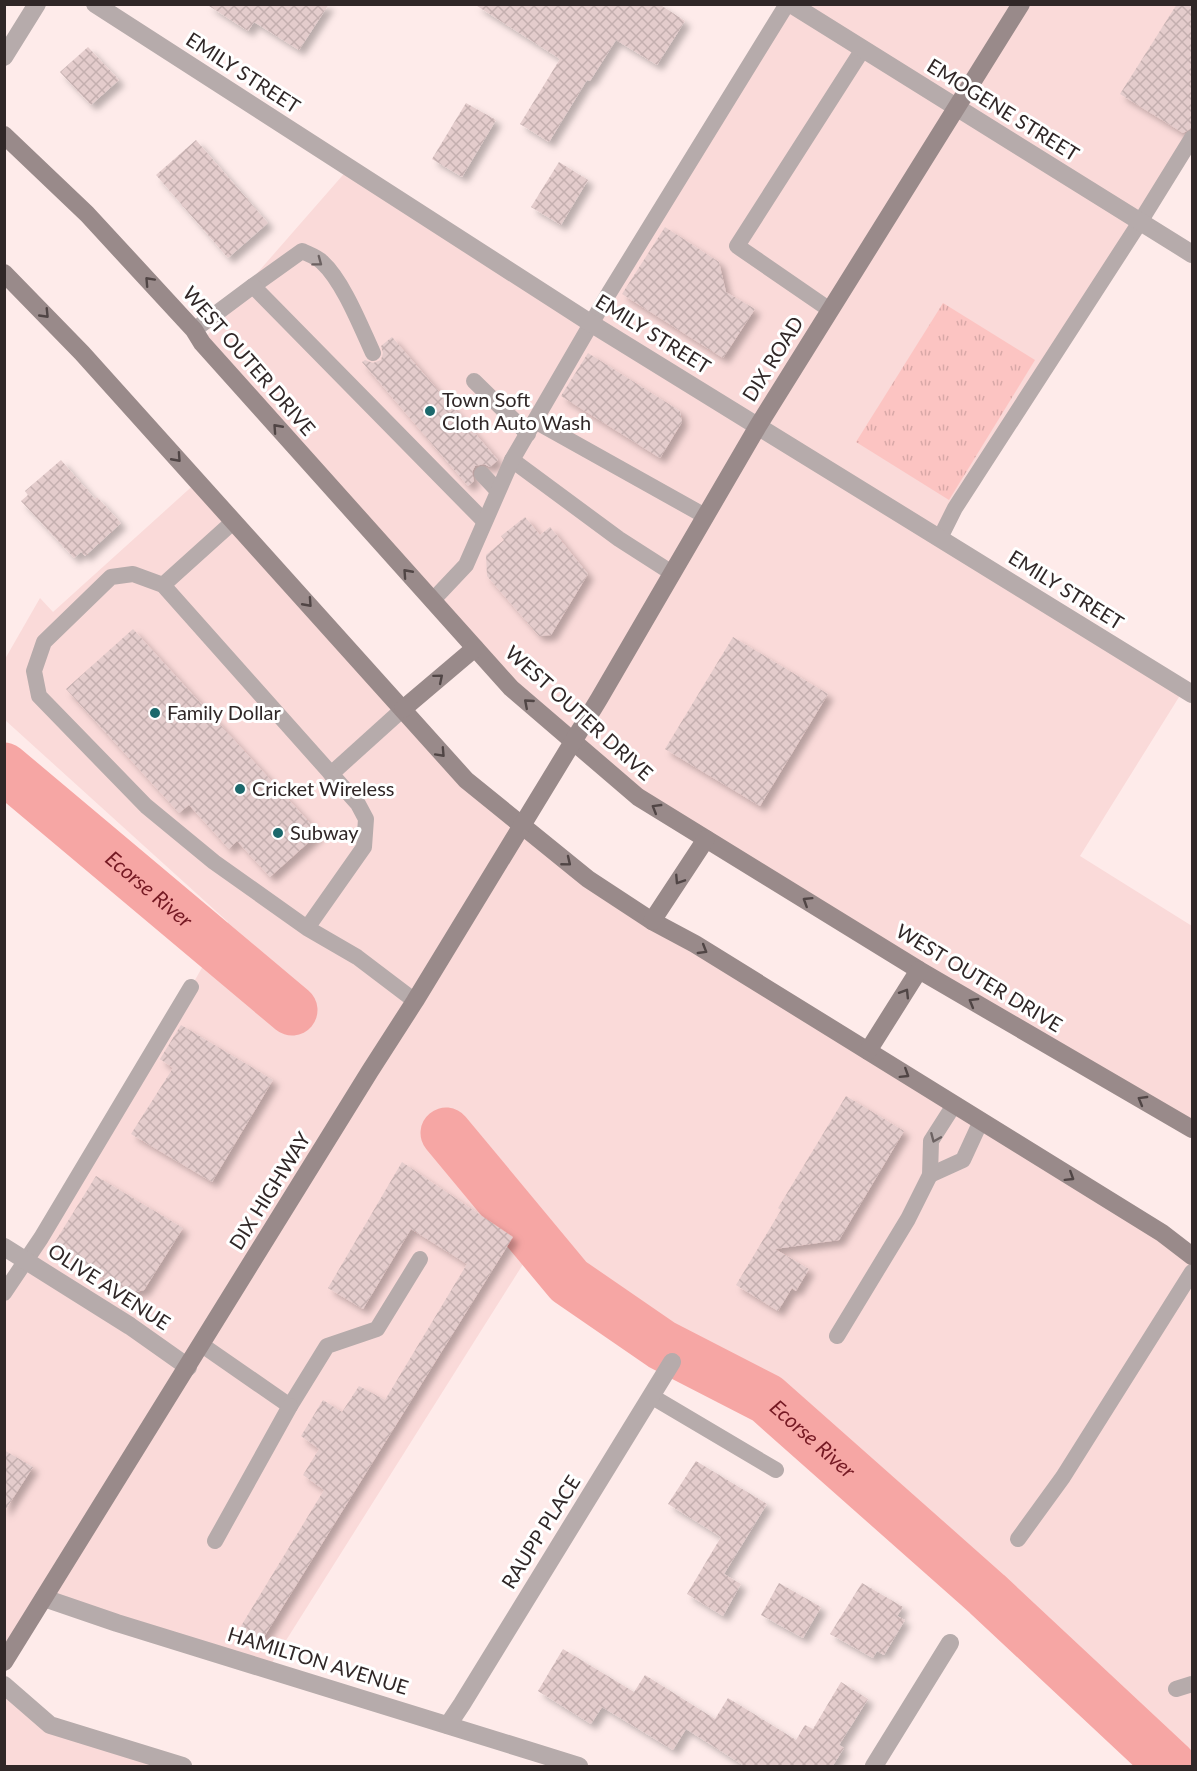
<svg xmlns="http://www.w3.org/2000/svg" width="1197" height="1771" font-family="Lato,sans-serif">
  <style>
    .built { fill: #fadad9 }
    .grass { fill: url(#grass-tufts) }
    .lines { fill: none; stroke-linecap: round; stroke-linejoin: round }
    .river { stroke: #f6a6a4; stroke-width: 51 }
    .building { fill: url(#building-cross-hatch); filter: url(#shadow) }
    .service { stroke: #b6abab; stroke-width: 16 }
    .minor { stroke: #b6abab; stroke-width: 18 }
    .secondary { stroke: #998a8a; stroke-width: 18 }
    .oneway { stroke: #6c6262 }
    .oneway2 { stroke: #504545 }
    .poi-dot { fill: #1b686c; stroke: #fff; stroke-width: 2 }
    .labels { text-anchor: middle; stroke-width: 6; stroke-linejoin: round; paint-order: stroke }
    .street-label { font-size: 20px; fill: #302727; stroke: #fff }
    .poi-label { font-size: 20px; fill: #302727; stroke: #fff; text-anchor: start }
    .water-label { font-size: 21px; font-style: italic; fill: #751923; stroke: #fff }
  </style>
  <defs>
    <pattern id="grass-tufts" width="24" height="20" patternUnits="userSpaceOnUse" patternTransform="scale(1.5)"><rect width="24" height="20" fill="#fcc4c2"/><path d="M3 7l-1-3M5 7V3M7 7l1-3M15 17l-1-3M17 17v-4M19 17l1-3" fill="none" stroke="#d8a8a7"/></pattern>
    <pattern id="building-cross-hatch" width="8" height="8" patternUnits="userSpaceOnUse" patternTransform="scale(1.5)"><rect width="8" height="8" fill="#e4cccc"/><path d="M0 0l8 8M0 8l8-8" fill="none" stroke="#c4afaf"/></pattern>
    <filter id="shadow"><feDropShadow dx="5.5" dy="5.5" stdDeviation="3" flood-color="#0004"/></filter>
  </defs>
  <rect width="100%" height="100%" fill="#feebea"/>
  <g class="built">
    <path d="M787,5H1192V139L940,538L1184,689L1080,856L1192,926V1129L706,839L572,742L202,343L231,303L349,168L592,323Z"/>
    <path d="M198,481L431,742L581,874L1192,1256V1766H1170L767,1399L662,1345L569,1281L537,1242L268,1669L44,1598L5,1662V1293L191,987L228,922L5,720V659L40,598L53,612Z"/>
    <path d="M4,1685L50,1725L183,1766H5Z"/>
  </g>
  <path class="grass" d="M943,303L1035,360L949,500L856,442Z"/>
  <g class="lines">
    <g class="river">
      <path id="s1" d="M4,768L292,1010"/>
      <path id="s2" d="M446,1133L569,1281L662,1345L767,1399L987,1594L1171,1766"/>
    </g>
  </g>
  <g class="building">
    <path d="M206,4H329L299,50L254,22L248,31Z"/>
    <path d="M474,4H659L685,21L657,65L616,40L590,81L587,80L549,142L520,124L560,59Z"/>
    <path d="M1177,4H1192V128L1183,133L1120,94Z"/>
    <path d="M88,47L119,80L91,105L60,72Z"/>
    <path d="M466,103L496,120L462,177L432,159Z"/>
    <path d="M196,140L268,223L228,258L156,175Z"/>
    <path d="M559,162L588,180L561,225L531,207Z"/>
    <path d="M665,227L719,262L726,292L755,309L723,358L622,294Z"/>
    <path d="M392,337L498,460L490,467L484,464L475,466L472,472L474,481L468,486L362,362L365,360L373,363L381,360L383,353L381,346Z"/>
    <path d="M588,353L680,411L682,422L660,458L561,396Z"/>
    <path d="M61,460L95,499L97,497L121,523L85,556L81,552L74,558L21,501L28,495L25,491Z"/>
    <path d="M525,517L540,535L550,527L588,574L551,635L539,636L487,576L486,555L504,540L501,536Z"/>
    <path d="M133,629L319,833L270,877L237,841L229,849L189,805L179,813L66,689Z"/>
    <path d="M733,637L828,694L760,806L665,749Z"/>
    <path d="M181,1025L273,1080L212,1182L131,1134L173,1068L160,1059Z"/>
    <path d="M846,1096L904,1131L839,1240L775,1249L809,1269L796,1291L792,1288L778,1311L736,1285L781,1210L778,1208Z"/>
    <path d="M402,1162L513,1237L262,1640L238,1631L324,1490L303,1475L319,1449L301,1436L323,1400L342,1412L359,1386L385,1400L467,1264L411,1229L363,1309L328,1288Z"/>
    <path d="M96,1176L183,1228L144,1290L129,1294L53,1245Z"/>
    <path d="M4,1450L33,1467L4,1512Z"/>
    <path d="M696,1461L767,1504L724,1574L741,1584L723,1616L687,1594L721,1537L668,1504Z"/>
    <path d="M779,1583L821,1607L803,1638L761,1615Z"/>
    <path d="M862,1583L903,1607L897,1616L905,1620L884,1655L877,1651L873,1658L830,1634Z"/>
    <path d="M563,1649L634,1692L645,1675L715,1719L728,1698L796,1740L805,1725L813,1729L841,1682L868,1699L839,1745L844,1748L832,1767H746L686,1729L673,1750L602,1707L591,1724L538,1691Z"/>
  </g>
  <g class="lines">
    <g class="service">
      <path d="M253,286L302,251C308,254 317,257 322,262C343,281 361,327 373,353"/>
      <path d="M830,310L737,246L863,49"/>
      <path d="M194,330L253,286L484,521"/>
      <path d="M474,381L528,434"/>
      <path d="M535,421L705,516"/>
      <path d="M512,460L619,539L672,573"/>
      <path d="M482,474L497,490"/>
      <path d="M940,538L955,508L1140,222L1192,138"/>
      <path d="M163,585L234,521"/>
      <path d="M432,601L466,565L512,460L609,293L787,4"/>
      <path d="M331,774L403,709"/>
      <path d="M307,928L364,847L366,819L358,804L163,585L133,574L111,577L44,642L34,671L39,696L146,806L214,862L307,928L357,957L415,1001"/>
      <path d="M930,1175L963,1160L981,1121"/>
      <path d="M4,1293L41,1238L191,987"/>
      <path d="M837,1336L908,1219L930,1175L931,1141L954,1105"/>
      <path d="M202,1345L290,1406L327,1346L377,1329L420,1259"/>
      <path d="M651,1396L776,1470"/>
      <path d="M1018,1539L1063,1477L1192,1272"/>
      <path d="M215,1541L290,1406"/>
      <path d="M1176,1689L1192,1684"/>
    </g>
    <g class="minor">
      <path d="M95,4L592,324L1192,694"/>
      <path d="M791,4L1192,254"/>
      <path d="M4,57L37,4"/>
      <path d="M4,1247L130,1326L188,1367"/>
      <path d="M44,1598L117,1623L579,1766"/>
      <path d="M4,1685L50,1725L183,1766"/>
      <path d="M448,1725L462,1704L672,1362"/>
      <path d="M874,1766L950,1643"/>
    </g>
    <g class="secondary">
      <path d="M4,135L87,214L194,330L202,343L511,688L638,797L919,970L1192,1129"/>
      <path d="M4,273L82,353L466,780L588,879L652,921L695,944L1162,1233L1192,1256"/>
      <path d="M403,709L475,648"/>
      <path d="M652,921L706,839"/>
      <path d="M868,1051L919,970"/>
      <path d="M4,1662L370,1071L415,1001L599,699L758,426L1021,4"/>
    </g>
  </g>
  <defs><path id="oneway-chevron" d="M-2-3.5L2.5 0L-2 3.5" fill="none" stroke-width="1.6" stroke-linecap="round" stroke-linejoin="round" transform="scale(1.5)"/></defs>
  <g class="oneway">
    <use href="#oneway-chevron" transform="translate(318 262) rotate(37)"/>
    <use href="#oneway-chevron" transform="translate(935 1138) rotate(113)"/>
  </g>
  <g class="oneway2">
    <use href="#oneway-chevron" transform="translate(149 281) rotate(-133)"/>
    <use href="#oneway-chevron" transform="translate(45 314) rotate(46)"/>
    <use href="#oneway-chevron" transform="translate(277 428) rotate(-132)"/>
    <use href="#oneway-chevron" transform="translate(177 458) rotate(48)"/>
    <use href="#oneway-chevron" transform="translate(407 573) rotate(-132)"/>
    <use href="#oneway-chevron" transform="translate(308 603) rotate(48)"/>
    <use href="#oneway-chevron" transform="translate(439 678) rotate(-40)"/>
    <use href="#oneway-chevron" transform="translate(528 703) rotate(-139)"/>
    <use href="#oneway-chevron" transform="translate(441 753) rotate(47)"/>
    <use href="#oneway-chevron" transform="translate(656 808) rotate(-149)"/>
    <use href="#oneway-chevron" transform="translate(567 862) rotate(39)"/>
    <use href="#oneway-chevron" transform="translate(679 880) rotate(123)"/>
    <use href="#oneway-chevron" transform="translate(807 901) rotate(-148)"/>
    <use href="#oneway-chevron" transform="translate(703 950) rotate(31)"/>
    <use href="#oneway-chevron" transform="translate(905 993) rotate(-58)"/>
    <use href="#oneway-chevron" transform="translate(973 1002) rotate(-150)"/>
    <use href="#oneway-chevron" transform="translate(905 1074) rotate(32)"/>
    <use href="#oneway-chevron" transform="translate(1142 1100) rotate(-150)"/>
    <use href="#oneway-chevron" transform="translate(1070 1177) rotate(32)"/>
  </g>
  <g class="poi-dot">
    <circle cx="430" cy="411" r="6"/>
    <circle cx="155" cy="713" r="6"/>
    <circle cx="240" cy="789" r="6"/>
    <circle cx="278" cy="833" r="6"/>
  </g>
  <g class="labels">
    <g class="street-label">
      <text transform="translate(243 73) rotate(33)" y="7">EMILY STREET</text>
      <text transform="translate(1003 110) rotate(32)" y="7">EMOGENE STREET</text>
      <text transform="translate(653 334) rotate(32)" y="7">EMILY STREET</text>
      <text transform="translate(773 359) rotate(-58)" y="7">DIX ROAD</text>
      <text transform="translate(249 361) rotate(49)" y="7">WEST OUTER DRIVE</text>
      <text transform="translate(1066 590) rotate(32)" y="7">EMILY STREET</text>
      <text transform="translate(579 713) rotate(42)" y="7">WEST OUTER DRIVE</text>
      <text transform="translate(979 978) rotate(31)" y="7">WEST OUTER DRIVE</text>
      <text transform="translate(270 1191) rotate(-58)" y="7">DIX HIGHWAY</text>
      <text transform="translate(109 1287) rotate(33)" y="7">OLIVE AVENUE</text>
      <text transform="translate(541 1532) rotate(-58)" y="7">RAUPP PLACE</text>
      <text transform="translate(318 1661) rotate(17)" y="7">HAMILTON AVENUE</text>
    </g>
    <g class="poi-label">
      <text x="442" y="407">Town Soft<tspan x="442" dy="23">Cloth Auto Wash</tspan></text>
      <text x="167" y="720">Family Dollar</text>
      <text x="252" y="796">Cricket Wireless</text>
      <text x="290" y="840">Subway</text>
    </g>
    <g class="water-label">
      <text dy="7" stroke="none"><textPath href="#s1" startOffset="189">Ecorse River</textPath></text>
      <text dy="7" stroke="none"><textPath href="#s2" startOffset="484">Ecorse River</textPath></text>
    </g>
  </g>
  <rect width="1197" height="1771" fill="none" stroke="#302727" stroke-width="12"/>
</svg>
